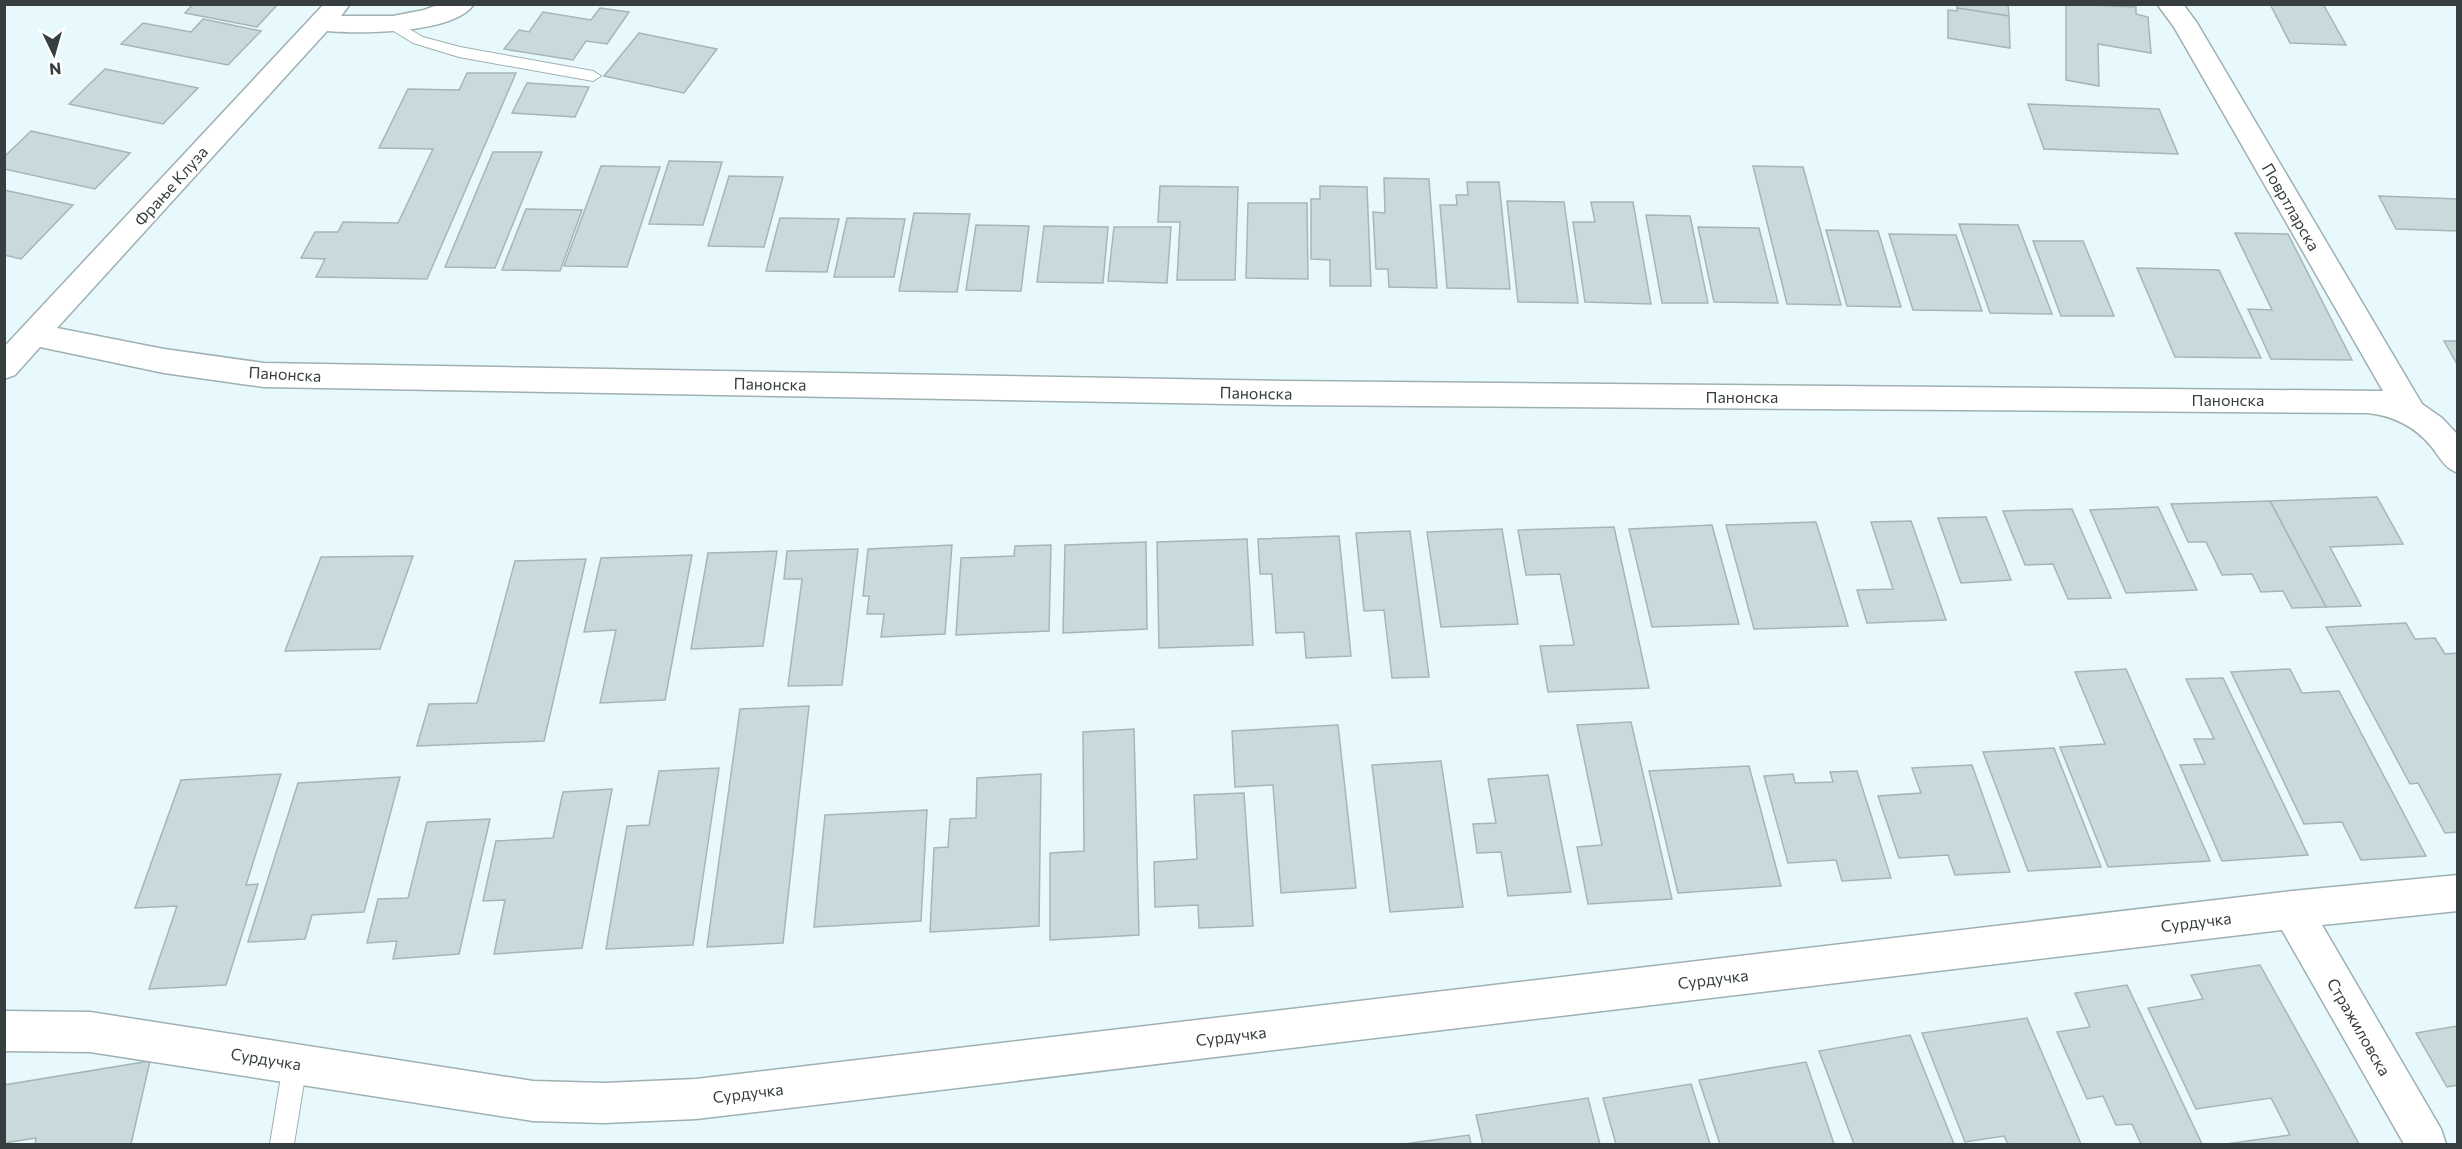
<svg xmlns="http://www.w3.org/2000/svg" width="2462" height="1149" font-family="Commissioner,sans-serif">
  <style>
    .building { fill: #c9dadd; stroke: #a5b6b8; stroke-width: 1.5 }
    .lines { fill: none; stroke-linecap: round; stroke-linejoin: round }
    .service-casing { stroke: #9fb0b2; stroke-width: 2 }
    .minor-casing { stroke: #9fb0b2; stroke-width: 3 }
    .service { fill: #fff; fill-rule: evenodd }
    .minor { fill: #fff; fill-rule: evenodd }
    .labels { text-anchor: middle; stroke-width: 4.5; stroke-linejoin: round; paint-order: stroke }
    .street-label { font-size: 16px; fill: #373e3f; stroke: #fff }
  </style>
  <rect width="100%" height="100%" fill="#e7f9fc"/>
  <g class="building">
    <path d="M193,4H278L257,27L185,13Z"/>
    <path d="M1957,4H2008L2009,16L1957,8Z"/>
    <path d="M2066,4L2136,7V14L2148,17L2151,53L2098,44L2099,86L2066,80Z"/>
    <path d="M2270,4H2323L2346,45L2290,43Z"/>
    <path d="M600,8L629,12L607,44L586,41L573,60L504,49L519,30L529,32L543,12L591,20Z"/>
    <path d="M1957,8L2009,16L2010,48L1948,38V10L1957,11Z"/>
    <path d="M203,19L261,31L228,65L121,44L143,23L191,32Z"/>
    <path d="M639,33L717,49L684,93L604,76Z"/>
    <path d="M105,69L198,88L163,124L69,104Z"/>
    <path d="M467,73H516L427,279L316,277L325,259L301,258L315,232H338L343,222L398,223L433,149L379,148L408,89L459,90Z"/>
    <path d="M527,83L589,87L575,117L512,113Z"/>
    <path d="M2028,104L2159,109L2178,154L2044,149Z"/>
    <path d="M31,131L130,153L95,189L4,169V157Z"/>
    <path d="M493,152H542L495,268L445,267Z"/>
    <path d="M669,161L722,162L703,225L649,224Z"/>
    <path d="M601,166L660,167L627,267L564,266Z"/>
    <path d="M1753,166L1803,167L1841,305L1787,304Z"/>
    <path d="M729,176L783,177L764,247L708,246Z"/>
    <path d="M1384,178L1429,179L1437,288L1389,287L1388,269H1376L1373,212L1385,213Z"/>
    <path d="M1467,182H1499L1510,289L1447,288L1440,205H1457L1456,195H1468Z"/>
    <path d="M1160,186L1238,187L1235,280H1177L1180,222H1158Z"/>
    <path d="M1320,186L1367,187L1371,286H1330V260L1311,259V199H1320Z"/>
    <path d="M4,190L73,205L21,259L4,255Z"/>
    <path d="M2379,196L2458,199V231L2396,229Z"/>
    <path d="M1507,201L1564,202L1578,303L1518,302Z"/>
    <path d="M1591,202H1633L1651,304L1585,302L1573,222H1595Z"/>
    <path d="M1248,203H1307L1308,279L1246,278Z"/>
    <path d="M526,209L582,210L560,271L502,270Z"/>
    <path d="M914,213L970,214L957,292L899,291Z"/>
    <path d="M1646,215L1690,216L1708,303H1662Z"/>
    <path d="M780,218L839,219L827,272L766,271Z"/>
    <path d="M847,218L905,219L894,277H834Z"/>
    <path d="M1959,224L2018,225L2052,314L1990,313Z"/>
    <path d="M976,225L1029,226L1021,291L966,290Z"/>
    <path d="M1044,226L1108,227L1103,283L1037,282Z"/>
    <path d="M1114,227H1171L1167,283L1108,281Z"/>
    <path d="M1698,227L1759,228L1778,303L1714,302Z"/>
    <path d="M1826,230L1878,231L1901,307L1847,306Z"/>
    <path d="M2235,233L2288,234L2352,360L2271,359L2248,309L2272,310Z"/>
    <path d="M1889,234L1956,235L1982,311L1913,310Z"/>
    <path d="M2033,241H2083L2114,316H2061Z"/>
    <path d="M2137,268L2219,270L2261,358L2175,357Z"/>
    <path d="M2444,341H2458V366Z"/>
    <path d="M2377,497L2403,544L2330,547L2361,606L2326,607L2270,501Z"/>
    <path d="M2270,501L2326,607L2292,608L2283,591L2261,592L2252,574L2222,575L2206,542H2188L2171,504Z"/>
    <path d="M2158,507L2197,590L2126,593L2090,510Z"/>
    <path d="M2072,509L2111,598L2068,599L2053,564L2025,565L2003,511Z"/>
    <path d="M1986,517L2011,580L1961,583L1938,518Z"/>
    <path d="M1911,521L1946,620L1867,623L1857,590L1893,589L1871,522Z"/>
    <path d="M1816,522L1848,626L1754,629L1726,525Z"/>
    <path d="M1712,525L1739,624L1652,627L1629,529Z"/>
    <path d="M1614,527L1649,688L1548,692L1540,646L1574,645L1560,574L1526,575L1518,530Z"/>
    <path d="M1502,529L1518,624L1441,627L1427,532Z"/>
    <path d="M1410,531L1429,677L1392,678L1384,610L1364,611L1356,533Z"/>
    <path d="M1339,536L1351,656L1306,658L1304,632L1276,633L1272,574H1260L1258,539Z"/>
    <path d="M1247,539L1253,645L1159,648L1157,542Z"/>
    <path d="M1146,542L1147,629L1063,633L1065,545Z"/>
    <path d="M952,545L945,634L881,637L884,614H867L869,596H863L868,549Z"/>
    <path d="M1051,545L1049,631L956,635L961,558L1014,556L1015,546Z"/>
    <path d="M858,549L842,685L788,686L802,579H784L787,551Z"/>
    <path d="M777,551L763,646L691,649L708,553Z"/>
    <path d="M692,555L665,700L600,703L616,630L584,632L601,558Z"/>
    <path d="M413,556L380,649L285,651L321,557Z"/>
    <path d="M586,559L544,741L417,746L429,704L477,703L515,561Z"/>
    <path d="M2406,623L2415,639L2435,638L2445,654L2458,653V832L2445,833L2418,783L2410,784L2326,627Z"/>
    <path d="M2126,669L2210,861L2108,867L2060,747L2105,744L2075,672Z"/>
    <path d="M2290,669L2302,693L2339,691L2426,856L2361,860L2342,822L2304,824L2231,672Z"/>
    <path d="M2223,678L2308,855L2222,861L2180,765L2205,764L2194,739H2214L2186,679Z"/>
    <path d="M809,706L783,943L707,947L740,709Z"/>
    <path d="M1631,722L1672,899L1588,904L1577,847L1602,845L1577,725Z"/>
    <path d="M1338,725L1356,888L1281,893L1273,785L1235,787L1232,731Z"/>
    <path d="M1134,729L1139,935L1050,940V853L1084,851L1083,732Z"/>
    <path d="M2054,748L2101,867L2028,871L1983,752Z"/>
    <path d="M1441,761L1463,907L1390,912L1372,765Z"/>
    <path d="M1972,765L2010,872L1955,875L1948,855L1899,858L1878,796L1921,793L1912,768Z"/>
    <path d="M1749,766L1781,886L1678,893L1649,771Z"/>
    <path d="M719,768L693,945L606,949L627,826L649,825L659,771Z"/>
    <path d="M1857,771L1891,878L1842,881L1836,860L1788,863L1764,776L1793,774L1795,783L1833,782L1830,772Z"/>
    <path d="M281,774L246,885L258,884L226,985L149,989L177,906L135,908L181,780Z"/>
    <path d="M1041,774L1039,926L930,932L934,848L948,847L950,819L976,818L977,778Z"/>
    <path d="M1548,775L1571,892L1508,896L1501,852L1477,853L1473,824L1496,823L1488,779Z"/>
    <path d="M400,777L364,912L312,915L305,939L248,942L298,783Z"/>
    <path d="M612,789L582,948L494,954L505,900L483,901L496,841L553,838L563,792Z"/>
    <path d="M1244,793L1253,926L1199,928L1198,905L1155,907L1154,862L1197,859L1194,795Z"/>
    <path d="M927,810L921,921L814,927L825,815Z"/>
    <path d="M490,819L459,954L393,959L397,941L367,943L378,899L408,898L427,822Z"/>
    <path d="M2260,965L2333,1096L2359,1144H2226L2290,1135L2271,1098L2196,1109L2148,1008L2203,999L2191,975Z"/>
    <path d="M2127,985L2202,1144H2141L2132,1124L2116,1125L2103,1096L2087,1099L2057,1032L2090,1027L2075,993Z"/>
    <path d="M2027,1018L2081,1144H2008L2004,1136L1965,1142L1922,1033Z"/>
    <path d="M2458,1026V1085L2447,1087L2416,1033Z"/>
    <path d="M1910,1035L1954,1144H1854L1819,1051Z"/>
    <path d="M150,1061L131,1144H35L36,1138L4,1143V1085Z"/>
    <path d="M1806,1062L1834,1144H1720L1699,1080Z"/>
    <path d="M1691,1084L1710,1144H1616L1603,1098Z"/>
    <path d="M1588,1098L1600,1144H1483L1476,1115Z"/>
    <path d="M1469,1135L1471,1144H1404Z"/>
  </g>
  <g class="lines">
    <g class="service-casing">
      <g id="service">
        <path d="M392,19L423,37L460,47L593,71L601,76L593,81L459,57L413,43L387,27L385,24L387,21Z"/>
        <path d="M295,1052L303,1056L307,1064L294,1144H270L283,1064L287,1056Z"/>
      </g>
    </g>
    <g class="minor-casing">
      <g id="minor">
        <path d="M324,4H350L341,16H393L424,10L440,4H474C455,34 359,34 327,31L57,328L164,349L264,363L1284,381L2383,391L2174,27L2157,4H2183L2197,23L2422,404L2442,418L2458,435V473C2444,468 2440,457 2431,446C2414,426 2394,416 2368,413L1284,405L264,387L164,373L40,347L15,375L4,379V347Z"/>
        <path d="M2458,875V911L2322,925L2441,1129L2446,1144H2404L2282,930L696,1119L604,1123L533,1121L90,1052L4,1051V1011L90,1012L533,1081L604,1083L696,1079L2292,891Z"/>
      </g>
    </g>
    <use href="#service" class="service"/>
    <use href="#minor" class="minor"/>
  </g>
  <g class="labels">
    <g class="street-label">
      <text transform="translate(171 186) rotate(-48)" y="6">Фрање Клуза</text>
      <text transform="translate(2291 207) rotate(60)" y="6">Повртларска</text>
      <text transform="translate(285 374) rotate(3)" y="6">Панонска</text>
      <text transform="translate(770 384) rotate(1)" y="6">Панонска</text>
      <text transform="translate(1256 393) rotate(1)" y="6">Панонска</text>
      <text x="1742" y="403">Панонска</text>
      <text x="2228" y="406">Панонска</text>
      <text transform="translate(2196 922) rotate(-7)" y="6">Сурдучка</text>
      <text transform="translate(1713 979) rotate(-7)" y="6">Сурдучка</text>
      <text transform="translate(2359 1027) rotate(60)" y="6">Стражиловска</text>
      <text transform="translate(1231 1036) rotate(-7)" y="6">Сурдучка</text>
      <text transform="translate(266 1059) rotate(9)" y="6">Сурдучка</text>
      <text transform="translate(748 1093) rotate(-7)" y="6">Сурдучка</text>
    </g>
  </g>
  <rect width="2462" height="1149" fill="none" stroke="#373e3f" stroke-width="12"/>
  <g transform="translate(54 54) rotate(175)" stroke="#ffffff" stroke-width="4.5" paint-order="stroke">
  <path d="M0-4.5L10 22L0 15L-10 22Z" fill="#373e3f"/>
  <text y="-9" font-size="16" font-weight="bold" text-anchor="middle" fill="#373e3f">N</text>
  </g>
</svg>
